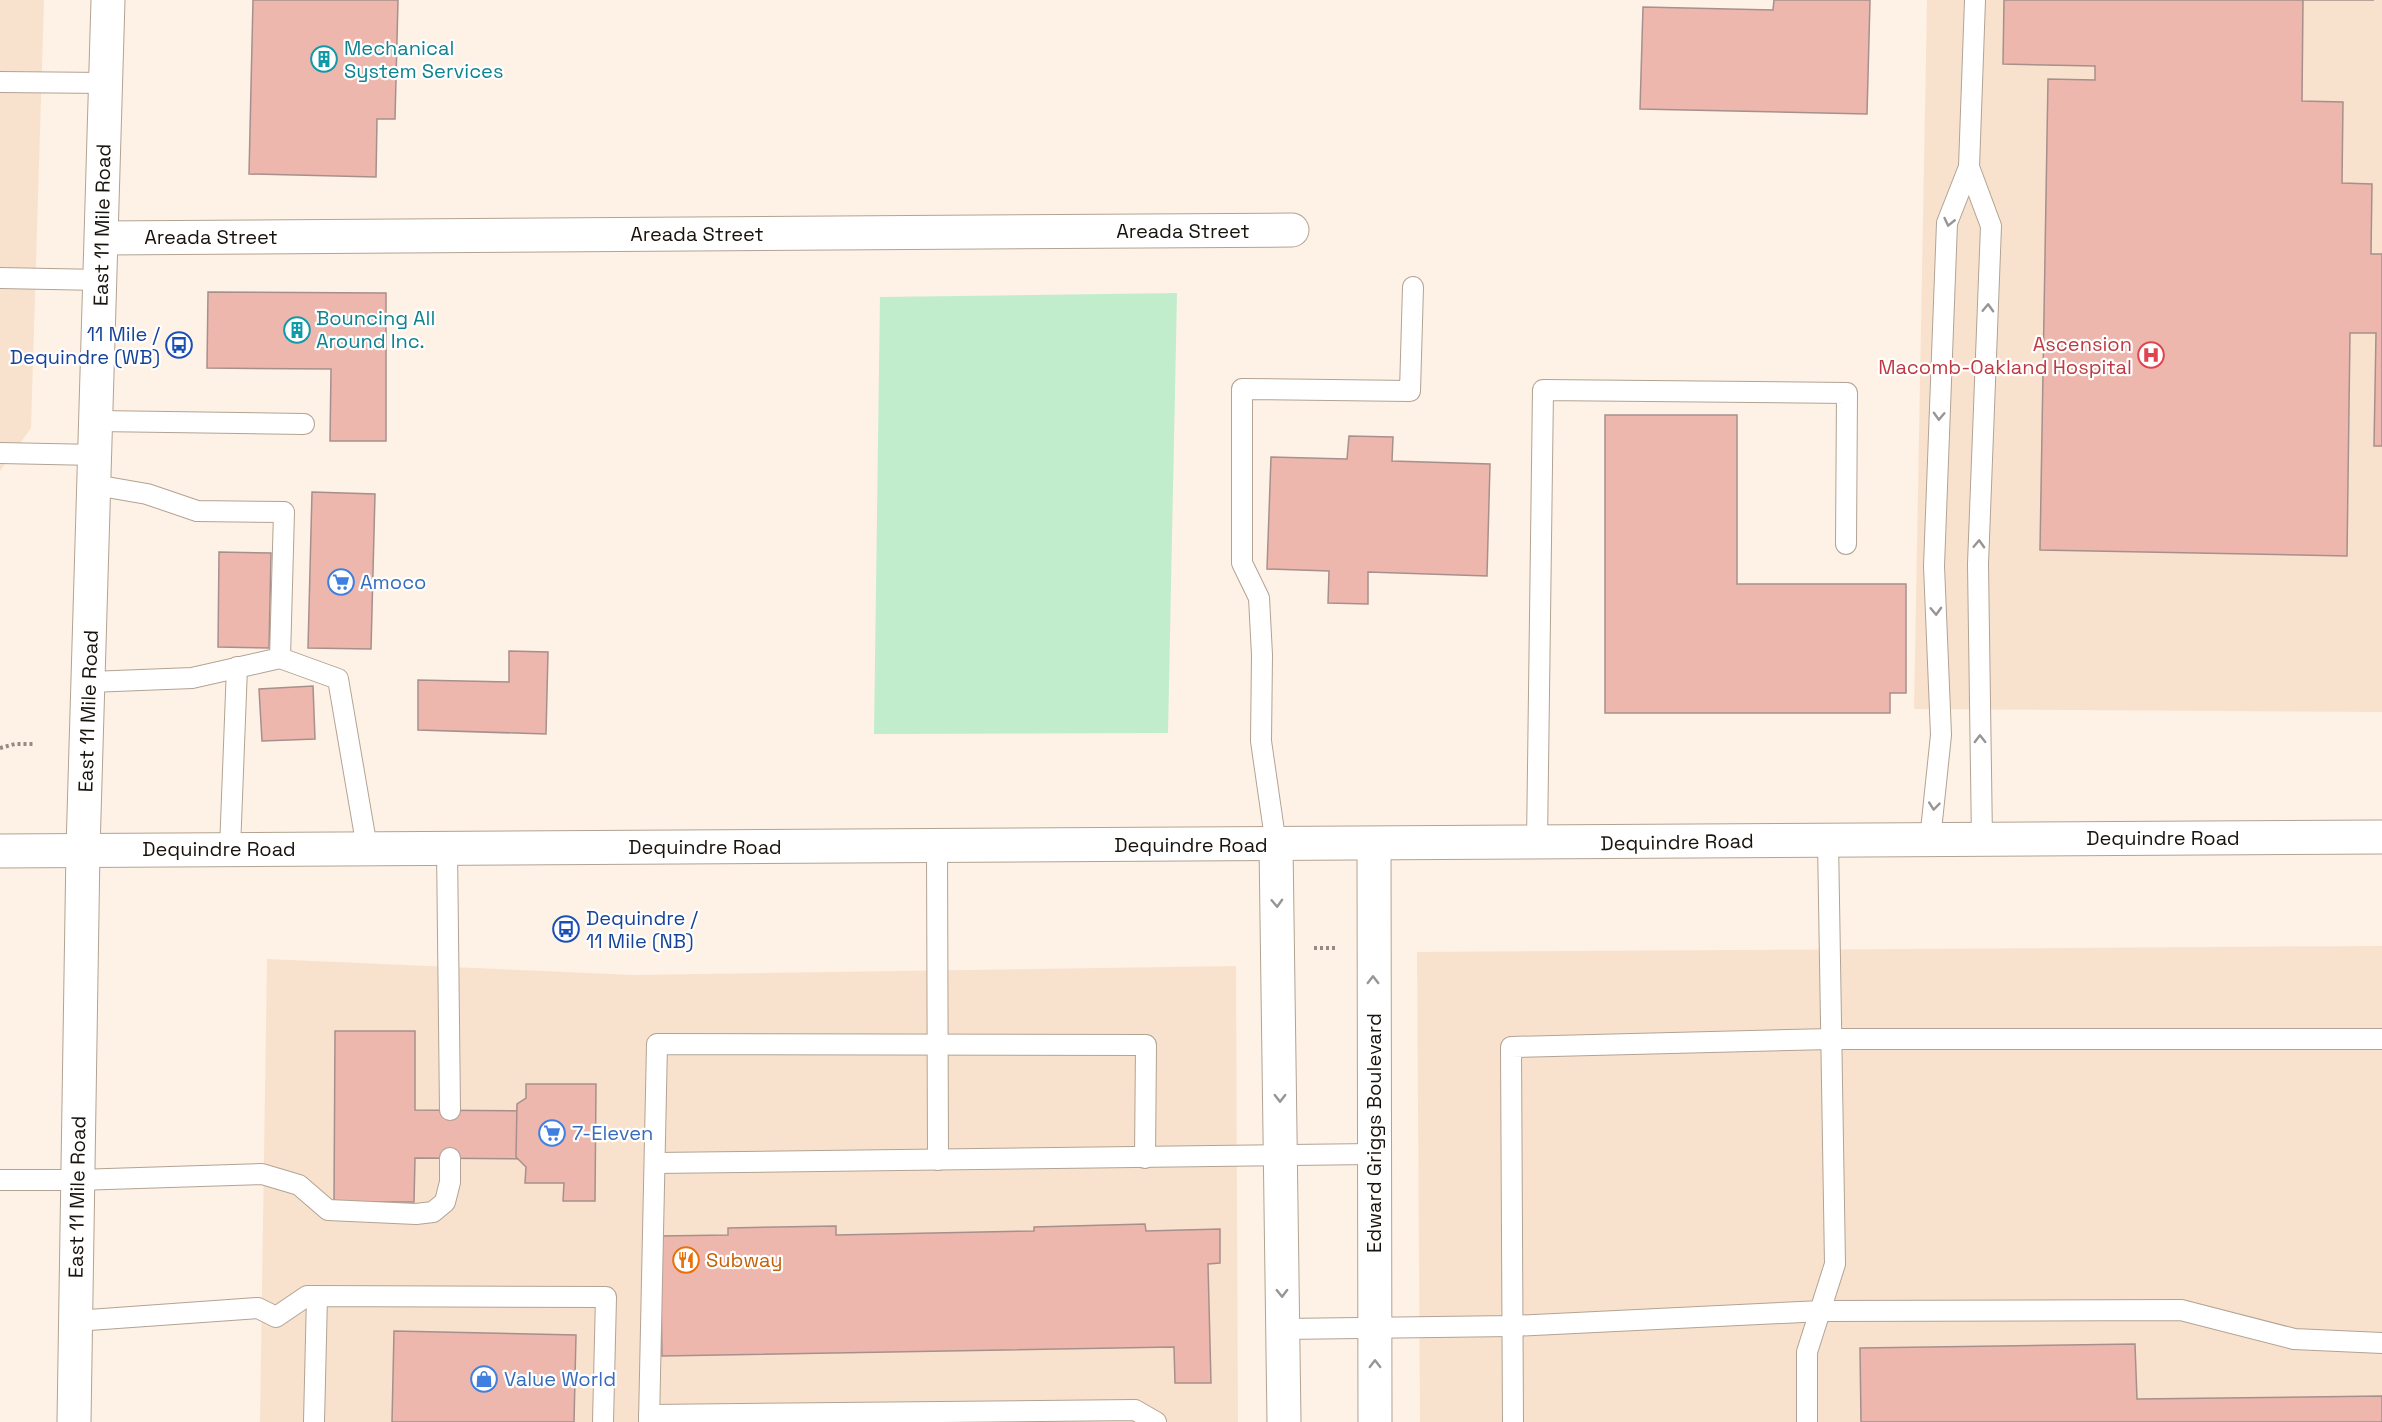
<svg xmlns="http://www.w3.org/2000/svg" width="2382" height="1422" font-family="'Space Grotesk',sans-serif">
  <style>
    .built { fill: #f9e2cd }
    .green { fill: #c1edcc }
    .building { fill: #edb7ad; stroke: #a6908c; stroke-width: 1.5 }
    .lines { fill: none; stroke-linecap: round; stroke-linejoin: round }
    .service-casing { stroke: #b2a394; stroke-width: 22 }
    .minor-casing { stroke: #b2a394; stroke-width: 35 }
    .secondary-casing { stroke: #b2a394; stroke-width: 35 }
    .path { stroke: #948b82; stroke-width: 4; stroke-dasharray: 3 3; stroke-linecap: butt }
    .service { stroke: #fff; stroke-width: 20 }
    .minor { stroke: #fff; stroke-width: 33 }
    .secondary { stroke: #fff; stroke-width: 33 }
    .oneway { stroke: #989593 }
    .labels { text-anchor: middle; stroke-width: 4.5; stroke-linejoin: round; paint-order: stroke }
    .culture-label { font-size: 20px; fill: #0d838f; stroke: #fff; text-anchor: start }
    .street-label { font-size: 20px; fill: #19130e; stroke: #fff }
    .transit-label { font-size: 20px; fill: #164399; stroke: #fff; text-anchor: end }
    .health-label { font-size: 20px; fill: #be3a42; stroke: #fff; text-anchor: end }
    .shop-label { font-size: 20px; fill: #366cbe; stroke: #fff; text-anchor: start }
    .food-label { font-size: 20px; fill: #c56008; stroke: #fff; text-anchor: start }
  </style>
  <rect width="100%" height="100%" fill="#fef1e5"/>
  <g class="built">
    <path d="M0,0H44L31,428L0,471Z"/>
    <path d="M1927,0H2382V712L1914,709Z"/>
    <path d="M2382,946V1422H1420L1417,952Z"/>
    <path d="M267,959L633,975L1236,966L1238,1422H260Z"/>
  </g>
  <path class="green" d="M1177,293L1168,733L874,734L880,297Z"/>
  <g class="building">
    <path d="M253,0H398L395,119H377L376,177L249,174Z"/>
    <path d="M1774,0H1870L1867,114L1640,109L1643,7L1773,10Z"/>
    <path d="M2004,0H2374H2303L2302,101L2343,102L2342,183L2372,184L2371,254H2382V446H2374L2376,333H2350L2347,556L2040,550L2048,79L2095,80V66L2003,64Z"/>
    <path d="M208,292L386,293V441H330L331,369L207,368Z"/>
    <path d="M1605,415H1737V584H1906V693H1890V713H1605Z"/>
    <path d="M1349,436L1393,437L1392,461L1490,464L1487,576L1368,572V604L1328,603L1329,571L1267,569L1271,457L1347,459Z"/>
    <path d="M312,492L375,494L371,649L308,648Z"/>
    <path d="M219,552L271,553L269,648L218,647Z"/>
    <path d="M509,651L548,652L546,734L418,730V680L509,682Z"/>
    <path d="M313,686L315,739L262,741L259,689Z"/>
    <path d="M335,1031H415V1110L531,1111V1159L415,1158L414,1202H334Z"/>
    <path d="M526,1084H596L595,1201H563L564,1183H525L526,1167L516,1157L517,1104L526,1098Z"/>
    <path d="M1145,1224L1146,1231L1220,1229V1263L1208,1264L1211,1383H1175L1174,1347L662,1356L660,1236L728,1235V1228L836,1226V1235L1034,1231V1227Z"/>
    <path d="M394,1331L576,1335L574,1422H392Z"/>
    <path d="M2135,1344L2137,1399L2382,1396V1422H1861L1860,1348Z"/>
  </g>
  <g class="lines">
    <g class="service-casing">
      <g id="service">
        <path d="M0,82L106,83"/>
        <path d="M1969,167L1991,226L1978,564L1982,840"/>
        <path d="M0,278L100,280"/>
        <path d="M97,421L304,424"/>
        <path d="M0,453L96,455"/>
        <path d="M280,658L338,679L367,848"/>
        <path d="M90,682L192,678L280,658L284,512L197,511L147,494L95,485"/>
        <path d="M1930,840L1941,735L1934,566L1947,223L1969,167L1975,0"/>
        <path d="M1537,843L1543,390L1847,393L1846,544"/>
        <path d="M1276,845L1261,741L1262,655L1259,598L1242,563V389L1410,391L1413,287"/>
        <path d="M937,846L938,1160"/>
        <path d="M447,847L450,1110"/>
        <path d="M230,849L237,667"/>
        <path d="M655,1163L1373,1154"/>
        <path d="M0,1180H77L262,1174L299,1185L328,1210L416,1214L433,1212L445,1202L450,1182V1158"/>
        <path d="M75,1321L258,1308L276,1317L307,1296L606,1297L603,1422"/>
        <path d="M1283,1329L1512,1326L1822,1311L2181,1310L2294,1339L2382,1343"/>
        <path d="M649,1415L1135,1410L1156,1422"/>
        <path d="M314,1422L317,1296"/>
        <path d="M649,1422L657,1044L1146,1045L1145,1158"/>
        <path d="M1513,1422L1511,1047L1831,1039H2382"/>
        <path d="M1807,1422V1352L1835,1264L1828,840"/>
      </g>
    </g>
    <g class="minor-casing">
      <g id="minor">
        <path d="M102,238L1292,230"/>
        <path d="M1374,844L1375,1422"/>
        <path d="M1276,845L1284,1422"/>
      </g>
    </g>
    <g class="secondary-casing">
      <g id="secondary">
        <path d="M0,851L2382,837"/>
        <path d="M74,1422L83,849L108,0"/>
      </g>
    </g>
    <g class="path">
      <path d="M0,748L15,744H35"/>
      <path d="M1314,948H1337"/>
    </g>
    <use href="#service" class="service"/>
    <use href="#minor" class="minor"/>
    <use href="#secondary" class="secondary"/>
  </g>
  <defs><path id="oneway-chevron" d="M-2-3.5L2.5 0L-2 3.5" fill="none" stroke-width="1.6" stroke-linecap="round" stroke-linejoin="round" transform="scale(1.5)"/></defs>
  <g class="oneway">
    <use href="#oneway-chevron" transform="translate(1949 222) rotate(103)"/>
    <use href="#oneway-chevron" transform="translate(1988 308) rotate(-88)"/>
    <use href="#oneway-chevron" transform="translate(1939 416) rotate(92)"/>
    <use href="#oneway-chevron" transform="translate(1979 544) rotate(-88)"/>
    <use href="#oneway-chevron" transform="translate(1936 611) rotate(88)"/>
    <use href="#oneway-chevron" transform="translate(1980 739) rotate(-91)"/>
    <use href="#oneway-chevron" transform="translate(1934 806) rotate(96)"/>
    <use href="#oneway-chevron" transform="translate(1277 903) rotate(88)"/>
    <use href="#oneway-chevron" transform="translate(1373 980) rotate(-90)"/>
    <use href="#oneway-chevron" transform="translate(1280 1098) rotate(90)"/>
    <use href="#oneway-chevron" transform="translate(1282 1293) rotate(89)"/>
    <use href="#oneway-chevron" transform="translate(1375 1364) rotate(-90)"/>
  </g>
  <defs>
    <g id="building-ring" transform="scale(1.35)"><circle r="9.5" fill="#fff" stroke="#0f9aa8" stroke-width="1.5"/><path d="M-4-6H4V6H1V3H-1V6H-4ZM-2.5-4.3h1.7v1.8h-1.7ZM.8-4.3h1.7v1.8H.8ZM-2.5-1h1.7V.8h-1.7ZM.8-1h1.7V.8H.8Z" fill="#0f9aa8"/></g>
    <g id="bus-ring" transform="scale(1.35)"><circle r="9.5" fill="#fff" stroke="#1a4fb4" stroke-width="1.5"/><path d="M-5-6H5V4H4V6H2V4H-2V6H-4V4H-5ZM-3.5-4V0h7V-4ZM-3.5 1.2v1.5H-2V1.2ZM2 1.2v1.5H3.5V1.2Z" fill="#1a4fb4"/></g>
    <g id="hospital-ring" transform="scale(1.35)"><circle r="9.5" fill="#fff" stroke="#e0444e" stroke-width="1.5"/><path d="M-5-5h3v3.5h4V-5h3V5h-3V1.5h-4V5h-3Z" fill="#e0444e"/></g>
    <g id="supermarket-ring" transform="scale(1.35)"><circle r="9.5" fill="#fff" stroke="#3f7fe0" stroke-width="1.5"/><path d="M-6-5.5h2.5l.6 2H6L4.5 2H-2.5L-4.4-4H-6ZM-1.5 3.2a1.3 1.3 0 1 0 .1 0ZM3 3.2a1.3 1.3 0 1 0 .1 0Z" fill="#3f7fe0"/></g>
    <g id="restaurant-ring" transform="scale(1.35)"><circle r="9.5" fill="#fff" stroke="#e8710a" stroke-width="1.5"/><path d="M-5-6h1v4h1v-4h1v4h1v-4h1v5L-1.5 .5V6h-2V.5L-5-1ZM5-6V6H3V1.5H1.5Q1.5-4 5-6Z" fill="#e8710a"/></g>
    <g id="shop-ring" transform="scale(1.35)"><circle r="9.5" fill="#fff" stroke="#3f7fe0" stroke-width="1.5"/><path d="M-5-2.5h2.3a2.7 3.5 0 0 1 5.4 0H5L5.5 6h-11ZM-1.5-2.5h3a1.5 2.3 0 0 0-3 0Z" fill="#3f7fe0"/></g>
  </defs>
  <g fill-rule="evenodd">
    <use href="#building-ring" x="324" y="59"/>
    <use href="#building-ring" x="297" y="330"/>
    <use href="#bus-ring" x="179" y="345"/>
    <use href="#hospital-ring" x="2151" y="355"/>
    <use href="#supermarket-ring" x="341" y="582"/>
    <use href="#bus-ring" x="566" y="929"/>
    <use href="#supermarket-ring" x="552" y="1133"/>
    <use href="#restaurant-ring" x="686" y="1260"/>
    <use href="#shop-ring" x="484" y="1379"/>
  </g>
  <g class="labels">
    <g class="culture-label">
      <text x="344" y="55">Mechanical<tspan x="344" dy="23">System Services</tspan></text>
      <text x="316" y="325">Bouncing All<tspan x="316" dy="23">Around Inc.</tspan></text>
    </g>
    <g class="street-label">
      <text transform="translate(102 225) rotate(-89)" y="7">East 11 Mile Road</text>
      <text x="1183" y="238">Areada Street</text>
      <text x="697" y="241">Areada Street</text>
      <text x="211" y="244">Areada Street</text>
      <text transform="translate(88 711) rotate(-88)" y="7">East 11 Mile Road</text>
      <text x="2163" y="845">Dequindre Road</text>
      <text transform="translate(1677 842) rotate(-1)" y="7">Dequindre Road</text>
      <text x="1191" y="852">Dequindre Road</text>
      <text x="705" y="854">Dequindre Road</text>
      <text x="219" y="856">Dequindre Road</text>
      <text transform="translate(1374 1133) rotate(-90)" y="7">Edward Griggs Boulevard</text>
      <text transform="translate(77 1197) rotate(-89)" y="7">East 11 Mile Road</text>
    </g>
    <g class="transit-label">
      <text x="160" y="341">11 Mile /<tspan x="160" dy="23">Dequindre (WB)</tspan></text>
      <text x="586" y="925" text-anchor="start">Dequindre /<tspan x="586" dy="23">11 Mile (NB)</tspan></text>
    </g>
    <g class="health-label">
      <text x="2132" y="351">Ascension<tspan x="2132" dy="23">Macomb-Oakland Hospital</tspan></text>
    </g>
    <g class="shop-label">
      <text x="360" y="589">Amoco</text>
      <text x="572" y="1140">7-Eleven</text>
      <text x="504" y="1386">Value World</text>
    </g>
    <g class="food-label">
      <text x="706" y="1267">Subway</text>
    </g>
  </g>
</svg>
